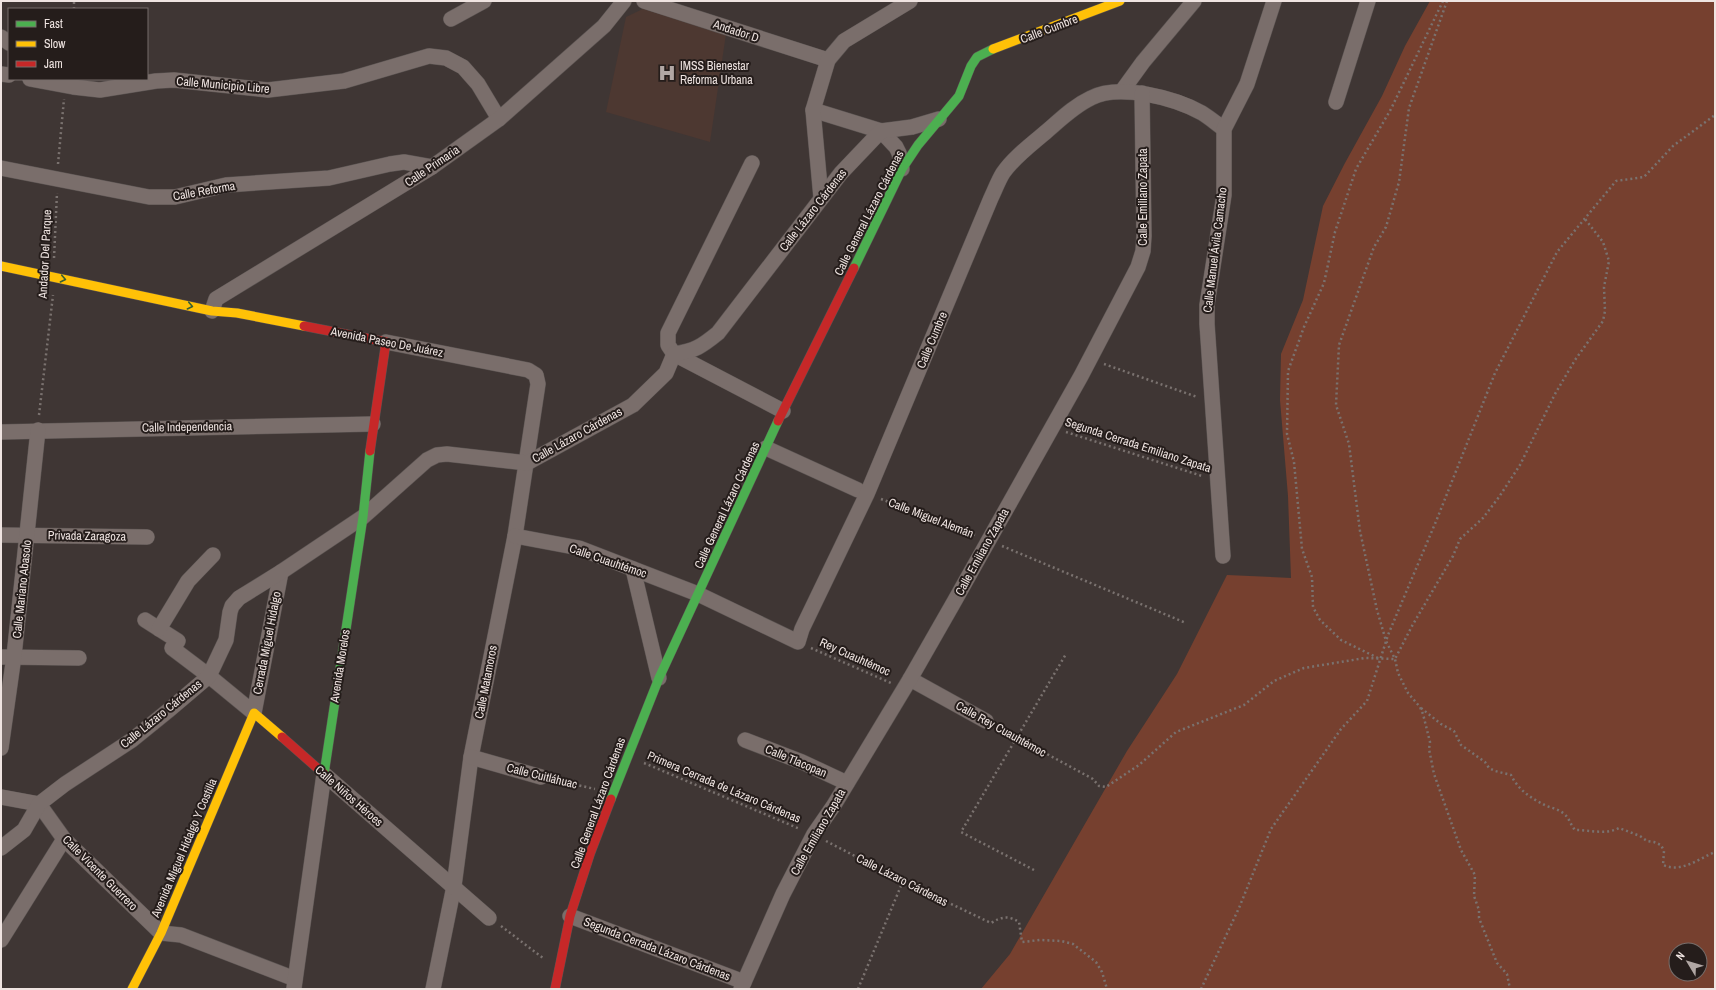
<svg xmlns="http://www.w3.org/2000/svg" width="1716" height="990" font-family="'Archivo Narrow',sans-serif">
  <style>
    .built { fill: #4d3831 }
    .green { fill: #76402f; fill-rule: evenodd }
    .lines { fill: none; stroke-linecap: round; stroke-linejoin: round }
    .street-casing { stroke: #5a5351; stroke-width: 16 }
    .fast-casing { stroke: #5a5351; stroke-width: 10 }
    .slow-casing { stroke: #5a5351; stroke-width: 10 }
    .jam-casing { stroke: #5a5351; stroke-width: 10 }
    .path { stroke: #7a726f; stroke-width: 2.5; stroke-dasharray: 2 3; stroke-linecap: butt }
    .street { stroke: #7a6e6b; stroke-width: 15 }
    .fast { stroke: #4caf50; stroke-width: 9 }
    .slow { stroke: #ffc107; stroke-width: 9 }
    .jam { stroke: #c62828; stroke-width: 9 }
    .oneway { stroke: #375f33 }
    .labels { text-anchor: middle; stroke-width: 4; stroke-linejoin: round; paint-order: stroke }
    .street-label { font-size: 12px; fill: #efe4e1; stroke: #251d1b }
    .poi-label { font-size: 12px; fill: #efe4e1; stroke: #251d1b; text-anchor: start }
  </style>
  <rect width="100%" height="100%" fill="#3f3634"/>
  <path class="built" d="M649,6L726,34L710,142L606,112L626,17Z"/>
  <path class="green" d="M1430,1H1715V989H981L1010,954L1127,751L1177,674L1227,575L1291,578L1288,496L1280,400L1281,354L1303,300L1323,206L1345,163L1382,96L1405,46ZM1676,950H1700V974H1676Z"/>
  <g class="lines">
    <g class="street-casing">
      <g id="street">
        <path d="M644,1L828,60"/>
        <path d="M451,19L484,1"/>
        <path d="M1,37L9,43"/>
        <path d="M1,74L9,75"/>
        <path d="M30,79L73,87L100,90L156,81L174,80L268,90L344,81L429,56L446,58L463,67L478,84L499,119"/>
        <path d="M1122,91L1143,62L1194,1"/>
        <path d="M1336,102L1368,1"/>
        <path d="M813,110L881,131L896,147L899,153L902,169"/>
        <path d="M752,163L668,333V345L674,354L783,411"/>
        <path d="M1,168L149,197H175L226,185L329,178L390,164L404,162L432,167"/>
        <path d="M821,198L813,110L828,60L844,41L910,1"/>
        <path d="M212,311L216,299L432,167L499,119L604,26L624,1"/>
        <path d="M386,342L528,370L536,375L538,384L515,536L471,757L454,886L433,989"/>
        <path d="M1,432L373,424"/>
        <path d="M766,448L858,490"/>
        <path d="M1,535L147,537"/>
        <path d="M515,536L579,548L698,594L798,642L802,629L867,494L991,198C995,190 998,181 1003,173C1014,157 1032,144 1047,131C1061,119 1074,106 1091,98C1119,83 1175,98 1202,113C1210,118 1217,124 1224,129"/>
        <path d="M1223,556L1207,324V305L1224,195V129L1247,84L1274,1"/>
        <path d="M633,569L659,678"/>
        <path d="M145,620L178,641L172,648L209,676L254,713L281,572"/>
        <path d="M159,629L188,581L213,555"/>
        <path d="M1,657L79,658"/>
        <path d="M910,679L986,721"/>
        <path d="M745,740L802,762L847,783"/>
        <path d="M1,748L14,656L38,430"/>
        <path d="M471,757L541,777"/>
        <path d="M324,774L489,918"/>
        <path d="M1,797L39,804L64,839L161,933L181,935L295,979"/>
        <path d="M1,848L24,830L39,804L65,784L132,740L169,710L209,676L226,640L230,612L232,606L239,598L281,572L363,517L427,460L437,455L447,454L527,463L633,405L666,373L674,354C695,351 702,346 718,333L841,173L881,131L912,127L939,119"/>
        <path d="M570,916L744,982"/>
        <path d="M1,940L64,839"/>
        <path d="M294,988L324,774"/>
        <path d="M741,989L783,894L814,834L834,805L910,679L954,602L1081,376L1138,267L1143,251L1144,236L1142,93"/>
      </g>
    </g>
    <g class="fast-casing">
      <g id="fast">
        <path d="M854,268L902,169L918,145L959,96L971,66L977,57L993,49"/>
        <path d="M324,774L363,517L370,451"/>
        <path d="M611,799L659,678L778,421"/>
      </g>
    </g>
    <g class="slow-casing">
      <g id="slow">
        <path d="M993,49L1120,1"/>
        <path d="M1,266L212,311L237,313L304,326"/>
        <path d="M132,989L161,933L254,713L282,737"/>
      </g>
    </g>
    <g class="jam-casing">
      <g id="jam">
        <path d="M304,326L386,342L370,451"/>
        <path d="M778,421L854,268"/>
        <path d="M282,737L324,774"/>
        <path d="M555,989L570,916L590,854L611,799"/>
      </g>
    </g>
    <g class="path">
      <path d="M1447,1L1409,108L1399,182L1386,227L1374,247L1339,345L1336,405L1349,444L1360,531L1377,610L1386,641L1395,659L1398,673L1408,693L1420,707L1423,714L1430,742L1429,749L1434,774L1461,850L1475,875L1474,896L1479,910V918L1497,963L1507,974L1510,989"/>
      <path d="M74,9V1"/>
      <path d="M58,164L64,99"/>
      <path d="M54,258L57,193"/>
      <path d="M1104,364L1197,397"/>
      <path d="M39,415L53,295"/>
      <path d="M1066,432L1202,476"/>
      <path d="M881,499L975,535"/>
      <path d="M1002,546L1186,623"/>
      <path d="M811,648L891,683"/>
      <path d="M1378,658L1341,640L1320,620L1313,607L1312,577L1302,549L1294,462L1287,434L1288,371L1304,327L1324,283L1335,232L1356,169L1391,109L1443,1"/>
      <path d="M1421,708L1441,724L1454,731L1461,745L1485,762L1489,768L1495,771L1511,775C1517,788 1530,798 1543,804C1549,808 1557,808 1563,813C1569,817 1570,824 1575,830C1590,830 1606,835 1619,828L1640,836L1647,841L1654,842L1661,845L1664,851L1663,865C1682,873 1698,859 1715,852"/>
      <path d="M999,728L1093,779L1099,786L1106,787L1139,765L1176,732L1244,705L1274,681L1304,668L1365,658L1395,659L1412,626L1453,556L1460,539L1483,518L1499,497L1520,465L1555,394L1575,360L1603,321L1605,311L1604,287L1609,261L1603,242L1585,219"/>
      <path d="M644,763L800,829"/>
      <path d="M555,780L595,789"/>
      <path d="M826,841L903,881L991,923C1001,917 1008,915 1019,922L1022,942L1040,940L1061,941L1073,944L1096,962L1102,972L1107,989"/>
      <path d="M1034,870L961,832L1066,654"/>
      <path d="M501,926L543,958"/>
      <path d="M858,989L903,881"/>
      <path d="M1201,989L1239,908L1271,829L1341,729L1367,701L1388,635L1437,519L1495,373L1557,252L1616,181L1644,177L1673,146L1715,115"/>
    </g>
    <use href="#street" class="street"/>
    <use href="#fast" class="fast"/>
    <use href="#slow" class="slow"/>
    <use href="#jam" class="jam"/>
  </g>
  <defs><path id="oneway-chevron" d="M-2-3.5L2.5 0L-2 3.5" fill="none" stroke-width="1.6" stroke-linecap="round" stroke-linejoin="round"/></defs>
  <g class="oneway">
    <use href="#oneway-chevron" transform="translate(63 279) rotate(12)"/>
    <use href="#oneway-chevron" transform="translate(190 306) rotate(12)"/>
  </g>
  <defs>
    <g id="hospital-bare" transform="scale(1.38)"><path d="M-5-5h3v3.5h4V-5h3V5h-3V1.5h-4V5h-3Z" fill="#b1a7a4" stroke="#251d1b" stroke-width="2.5" paint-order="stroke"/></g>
  </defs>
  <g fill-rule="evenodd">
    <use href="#hospital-bare" x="667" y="73"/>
  </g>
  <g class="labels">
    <g class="street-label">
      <text transform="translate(1049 29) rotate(-21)" y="4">Calle Cumbre</text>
      <text transform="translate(736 31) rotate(18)" y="4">Andador D</text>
      <text transform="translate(223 85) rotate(5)" y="4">Calle Municipio Libre</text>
      <text transform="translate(432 166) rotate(-34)" y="4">Calle Primaria</text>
      <text transform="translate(204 191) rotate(-10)" y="4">Calle Reforma</text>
      <text transform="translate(1143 197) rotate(-90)" y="4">Calle Emiliano Zapata</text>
      <text transform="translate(813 210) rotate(-52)" y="4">Calle Lázaro Cárdenas</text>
      <text transform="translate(869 213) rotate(-63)" y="4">Calle General Lázaro Cárdenas</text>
      <text transform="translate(1215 250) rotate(-83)" y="4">Calle Manuel Ávila Camacho</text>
      <text transform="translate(45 254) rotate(-87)" y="4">Andador Del Parque</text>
      <text transform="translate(932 340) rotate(-67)" y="4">Calle Cumbre</text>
      <text transform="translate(387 342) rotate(11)" y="4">Avenida Paseo De Juárez</text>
      <text transform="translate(187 427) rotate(-1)" y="4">Calle Independencia</text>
      <text transform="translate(577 435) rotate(-29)" y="4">Calle Lázaro Cárdenas</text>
      <text transform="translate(1138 445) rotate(18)" y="4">Segunda Cerrada Emiliano Zapata</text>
      <text transform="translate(727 505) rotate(-65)" y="4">Calle General Lázaro Cárdenas</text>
      <text transform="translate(931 518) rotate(21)" y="4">Calle Miguel Alemán</text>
      <text transform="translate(87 536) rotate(1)" y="4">Privada Zaragoza</text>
      <text transform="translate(982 552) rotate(-61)" y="4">Calle Emiliano Zapata</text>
      <text transform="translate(608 561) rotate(19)" y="4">Calle Cuauhtémoc</text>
      <text transform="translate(22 589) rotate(-84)" y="4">Calle Mariano Abasolo</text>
      <text transform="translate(267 643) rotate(-79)" y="4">Cerrada Miguel Hidalgo</text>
      <text transform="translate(855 657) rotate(24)" y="4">Rey Cuauhtémoc</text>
      <text transform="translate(340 666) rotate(-81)" y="4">Avenida Morelos</text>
      <text transform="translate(486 682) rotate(-79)" y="4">Calle Matamoros</text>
      <text transform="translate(161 714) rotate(-39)" y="4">Calle Lázaro Cárdenas</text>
      <text transform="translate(1001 729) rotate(29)" y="4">Calle Rey Cuauhtémoc</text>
      <text transform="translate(796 761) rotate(23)" y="4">Calle Tlacopan</text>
      <text transform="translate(542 776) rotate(14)" y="4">Calle Cuitláhuac</text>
      <text transform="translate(724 787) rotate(23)" y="4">Primera Cerrada de Lázaro Cárdenas</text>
      <text transform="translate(349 796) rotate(41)" y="4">Calle Niños Héroes</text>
      <text transform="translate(598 803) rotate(-70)" y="4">Calle General Lázaro Cárdenas</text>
      <text transform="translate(818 832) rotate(-60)" y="4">Calle Emiliano Zapata</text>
      <text transform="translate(184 848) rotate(-67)" y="4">Avenida Miguel Hidalgo Y Costilla</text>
      <text transform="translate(100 873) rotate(45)" y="4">Calle Vicente Guerrero</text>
      <text transform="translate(902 880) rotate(27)" y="4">Calle Lázaro Cárdenas</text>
      <text transform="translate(657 949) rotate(21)" y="4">Segunda Cerrada Lázaro Cárdenas</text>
    </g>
    <g class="poi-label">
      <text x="680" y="70">IMSS Bienestar<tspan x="680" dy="14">Reforma Urbana</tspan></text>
    </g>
  </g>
  <rect width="1716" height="990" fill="none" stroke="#efe4e1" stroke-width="4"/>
  <rect x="8" y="8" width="140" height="72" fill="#251d1b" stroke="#766d6a"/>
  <rect x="16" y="21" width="20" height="6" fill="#4caf50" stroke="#766d6a"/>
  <text x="44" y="28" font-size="12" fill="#efe4e1">Fast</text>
  <rect x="16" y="41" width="20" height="6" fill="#ffc107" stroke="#766d6a"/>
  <text x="44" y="48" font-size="12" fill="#efe4e1">Slow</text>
  <rect x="16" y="61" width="20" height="6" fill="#c62828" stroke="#766d6a"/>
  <text x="44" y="68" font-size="12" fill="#efe4e1">Jam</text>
  <g transform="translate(1688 962) rotate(308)"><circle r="19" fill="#251d1b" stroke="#766d6a"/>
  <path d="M0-3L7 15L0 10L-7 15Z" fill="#b1a7a4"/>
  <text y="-6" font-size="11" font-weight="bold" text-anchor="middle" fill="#efe4e1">N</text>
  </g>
</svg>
